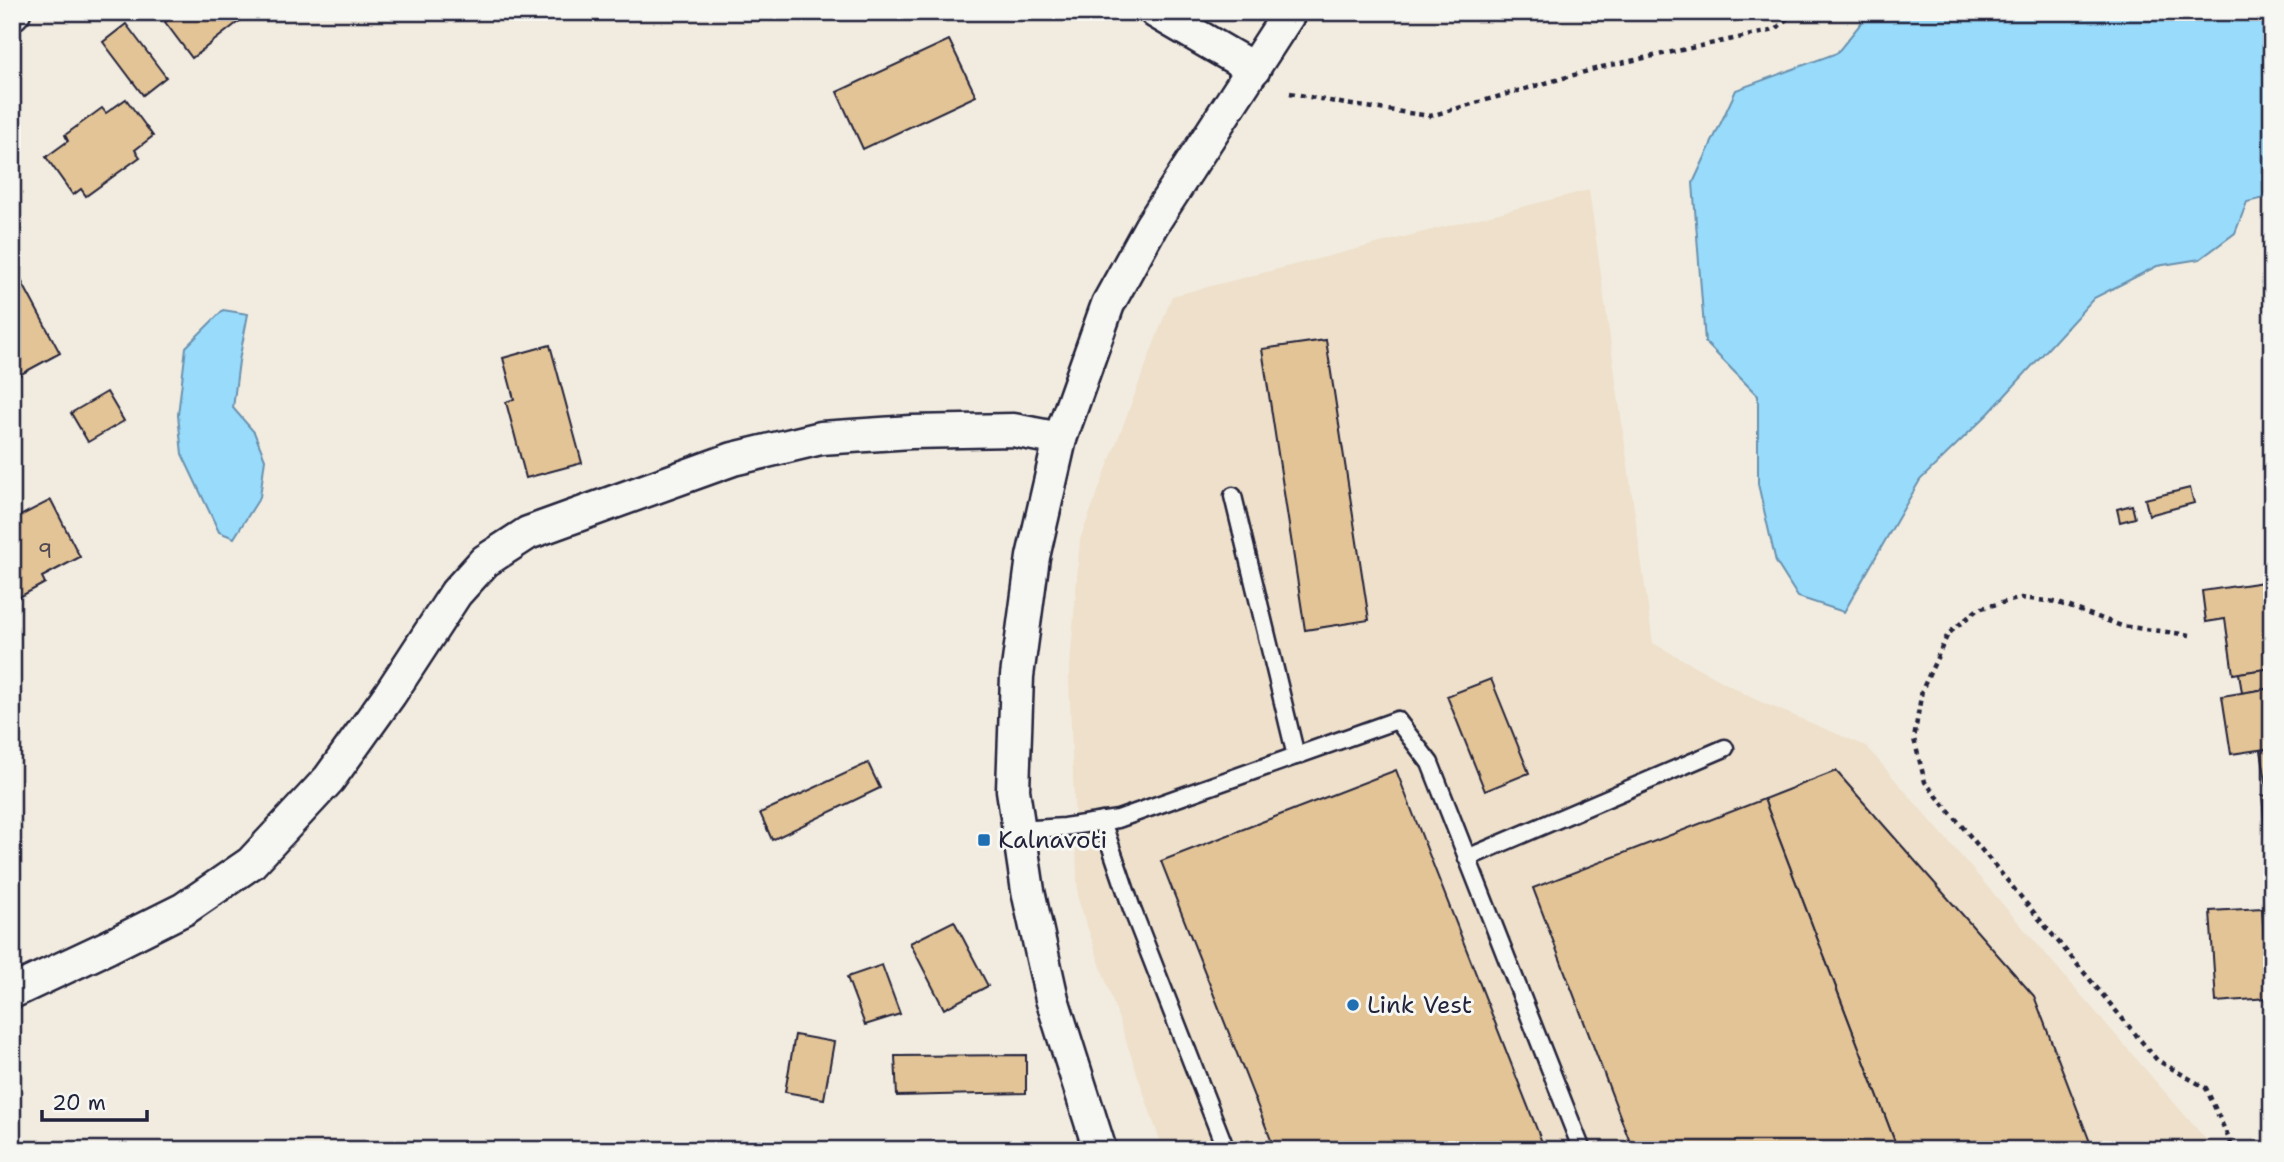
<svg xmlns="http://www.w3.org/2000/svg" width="2284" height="1162" font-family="'Shantell Sans',sans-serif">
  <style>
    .built { fill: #eee0ca }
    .water { fill: #99dbfb; stroke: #6991ae; stroke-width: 2 }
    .building { fill: #e3c496; stroke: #22223b; stroke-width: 2 }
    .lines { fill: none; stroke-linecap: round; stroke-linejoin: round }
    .lane-casing { stroke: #22223b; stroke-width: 21 }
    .street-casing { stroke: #22223b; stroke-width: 37 }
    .path { stroke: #22223b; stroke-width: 4.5; stroke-dasharray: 5 5; stroke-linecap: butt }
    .lane { stroke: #f6f6f2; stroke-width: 16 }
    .street { stroke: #f6f6f2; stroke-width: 32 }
    .poi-dot { fill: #1f6fb2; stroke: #f6f6f2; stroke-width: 2.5 }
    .labels { text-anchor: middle; stroke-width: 6; stroke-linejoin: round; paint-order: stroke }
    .number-label { font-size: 21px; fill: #524a52 }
    .poi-label { font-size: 24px; fill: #22223b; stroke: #f6f6f2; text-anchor: start }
  </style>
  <rect width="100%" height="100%" fill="#f2ece0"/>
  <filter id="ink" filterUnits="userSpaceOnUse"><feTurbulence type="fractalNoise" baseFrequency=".0143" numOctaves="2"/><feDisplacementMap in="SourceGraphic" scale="14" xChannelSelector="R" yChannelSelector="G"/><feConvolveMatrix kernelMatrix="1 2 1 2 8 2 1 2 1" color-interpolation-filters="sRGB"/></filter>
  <g filter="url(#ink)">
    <path class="built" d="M1589,190L1653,643L1754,699L1866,746L2215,1150H1163L1078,899L1069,678L1080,539L1172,296Z"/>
    <g class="water">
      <path d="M1870,12H2272V196L2247,202L2235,233L2200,259L2157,266L2094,298L1989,413L1920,480L1844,612L1798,597L1776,562L1758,484V396L1705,342L1693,183L1736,90L1837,53Z"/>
      <path d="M223,310L248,314L239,361L233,408L254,432L265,459L260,497L234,538L219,532L182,454L178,415L186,347Z"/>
    </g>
    <g class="building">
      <path d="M178,12H251L192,58L165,22Z"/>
      <path d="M126,24L166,77L143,95L103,42Z"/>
      <path d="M949,40L976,96L863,149L837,92Z"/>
      <path d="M126,99L153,136L135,150L140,157L86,196L81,189L73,195L46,157L68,141L65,135L102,108L106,113Z"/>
      <path d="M16,271L60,353L12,379V273Z"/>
      <path d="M1326,340L1369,620L1305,630L1262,349Z"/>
      <path d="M550,345L582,463L526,478L506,402L514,399L503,358Z"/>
      <path d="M107,392L124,421L88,442L71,413Z"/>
      <path d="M2190,488L2194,503L2149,515L2145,499Z"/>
      <path d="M51,500L80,557L42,577L45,583L12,601V544L15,543L12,538V520Z"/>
      <path d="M2132,505L2135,518L2120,522L2117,509Z"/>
      <path d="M2264,582L2272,636V668L2233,674L2225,619L2206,622L2202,591Z"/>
      <path d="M2272,668V688L2242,693L2239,673Z"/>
      <path d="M1491,679L1529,773L1485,791L1447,696Z"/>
      <path d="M2272,688V748L2231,754L2222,696Z"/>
      <path d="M2272,748V794L2268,795L2261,750Z"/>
      <path d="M868,763L880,788L772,840L760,813Z"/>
      <path d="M1396,770L1545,1150H1275L1161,861Z"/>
      <path d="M1836,771L2034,996L2093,1150H1898L1764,799Z"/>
      <path d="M2272,794V839L2266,840L2262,796Z"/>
      <path d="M1764,799L1898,1150H1633L1533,888Z"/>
      <path d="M2262,908L2265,962H2272V986L2267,987L2268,998L2216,1002L2210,911Z"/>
      <path d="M954,921L988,986L944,1009L910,943Z"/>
      <path d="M882,965L900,1014L865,1025L847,977Z"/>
      <path d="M795,1035L834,1042L824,1099L785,1092Z"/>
      <path d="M1026,1055V1093L897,1096L895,1056Z"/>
    </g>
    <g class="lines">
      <g class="lane-casing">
        <g id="lane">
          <path d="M1233,496L1296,756"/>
          <path d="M1102,821L1132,909L1226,1150"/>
          <path d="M1019,830L1064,827L1118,819L1397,720L1430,763L1582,1150"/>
          <path d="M1467,858L1725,748"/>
        </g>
      </g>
      <g class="street-casing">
        <g id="street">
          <path d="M1156,12L1254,69"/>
          <path d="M12,14L14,12"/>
          <path d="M12,992L108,947L184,909L251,863L329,779L390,694L456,593L485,561L528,533L733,459L821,438L911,432L1013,430L1060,439"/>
          <path d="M1100,1150L1052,999L1028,891L1013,790L1017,676L1033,557L1060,439L1108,304L1151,226L1290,12"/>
        </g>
      </g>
      <g class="path">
        <path d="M1290,93L1345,104L1430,116L1602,67L1775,30L1794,12"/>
        <path d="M2190,635L2122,626L2056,602L2021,598L1978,609L1948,634L1922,690L1914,739L1925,782L2157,1060L2206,1088L2234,1150"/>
      </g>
      <use href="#lane" class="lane"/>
      <use href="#street" class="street"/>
    </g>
  </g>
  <g class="poi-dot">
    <rect x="977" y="833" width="14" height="14" rx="3.5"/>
    <circle cx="1353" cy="1005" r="7"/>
  </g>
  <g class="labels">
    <g class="number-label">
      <text x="45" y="558">9</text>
    </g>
    <g class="poi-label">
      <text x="998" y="848">Kalnavoti</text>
      <text x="1367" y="1013">Link Vest</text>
    </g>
  </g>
  <rect width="2284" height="1162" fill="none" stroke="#f6f6f2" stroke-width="42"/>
  <rect x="21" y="21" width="2242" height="1120" fill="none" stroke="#22223b" stroke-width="2.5" filter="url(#ink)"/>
  <path d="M42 1110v10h105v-10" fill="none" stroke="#22223b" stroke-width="3.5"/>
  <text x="52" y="1110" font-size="21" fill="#22223b" stroke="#f6f6f2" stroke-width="5" paint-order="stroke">20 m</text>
</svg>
